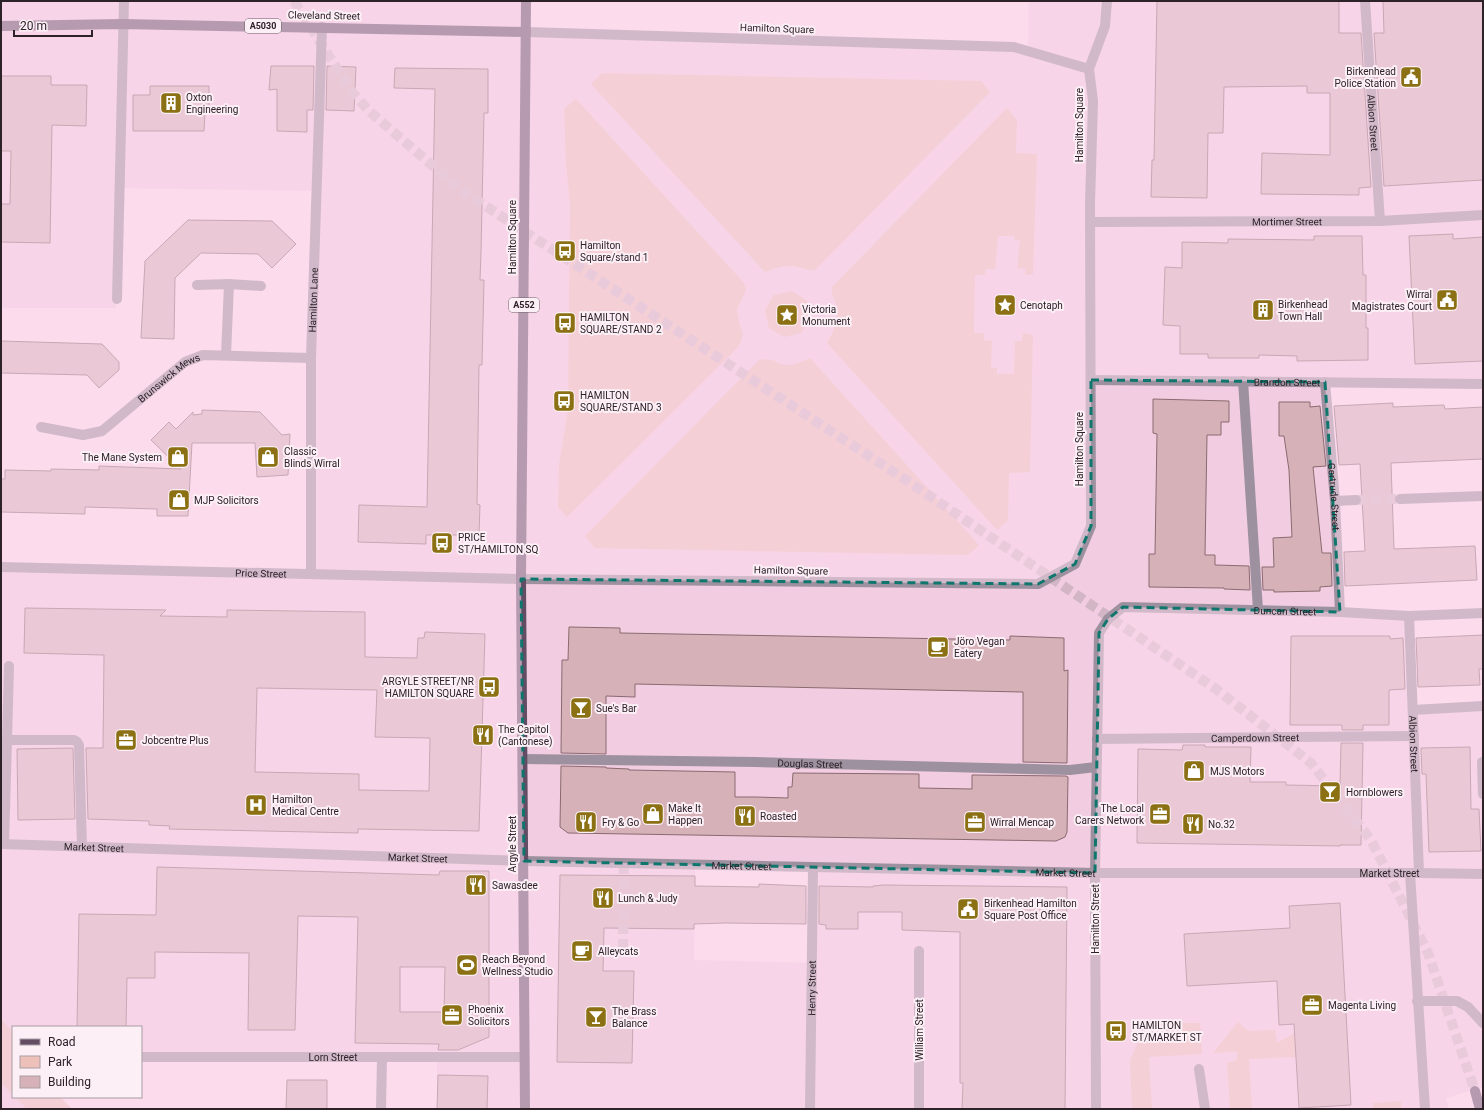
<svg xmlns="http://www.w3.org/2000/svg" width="1484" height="1110" font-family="Roboto,sans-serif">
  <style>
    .built { fill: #f2cce0; fill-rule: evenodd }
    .green { fill: #eec0ba }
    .building { fill: #d6b2b8; stroke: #8a6a70; fill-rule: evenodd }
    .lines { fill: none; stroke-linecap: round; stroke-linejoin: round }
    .minor-tunnel { stroke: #d3b6c5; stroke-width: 10; stroke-dasharray: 10 5; stroke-linecap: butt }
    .major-tunnel { stroke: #d3b6c5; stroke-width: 10; stroke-dasharray: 10 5; stroke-linecap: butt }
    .minor { stroke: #9e919f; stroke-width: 10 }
    .major { stroke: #624d64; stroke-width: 10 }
    .marked { fill: none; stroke: #0f766e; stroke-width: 3; stroke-dasharray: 8 5; stroke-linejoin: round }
    .labels { text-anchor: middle; stroke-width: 4; stroke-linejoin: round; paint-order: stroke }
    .shield { fill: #fceff6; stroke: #6b6066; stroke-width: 1 }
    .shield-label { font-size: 9px; font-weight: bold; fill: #2d2228 }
    .street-label { font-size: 10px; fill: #2d2228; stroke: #fceff6 }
    .poi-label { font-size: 10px; fill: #2d2228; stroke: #fceff6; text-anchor: start }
  </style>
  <rect width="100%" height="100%" fill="#fcdbec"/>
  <path class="built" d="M1,1H526V32L1028,50L1029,1H1483V384L1328,382L1340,612L1409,616L1413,710L1483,706V1087L1446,1098L1449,1109H437V1057H141V1027H13V1097H60L72,1109H1V567L311,573L316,191L120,188L116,308H1ZM695,864L813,867L812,963L694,960Z"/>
  <g class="green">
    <path d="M602,73L981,81L990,92L815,270C807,271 801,267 793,266C784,265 773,269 765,272L591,84Z"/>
    <path d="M576,99L744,283L746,290L737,309L739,322L743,334L739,346L567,517L558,507L559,465L568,409L570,203L566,164L564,109Z"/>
    <path d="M1007,108L1017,120L1016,153L1037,154L1033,274L1025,275L1026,269L1017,268L1020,240L1015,241L1014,236H998L995,269H986L985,275H975L974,333H984V340L992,341L991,368H997V374H1014L1015,341H1022L1023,333L1033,335L1030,472L1009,473L1008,520L997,530L827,343C833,332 839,322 837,309C836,300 831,298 832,287Z"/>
    <path d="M792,291L807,301L811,318L801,333L784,337L769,328L765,310L774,295Z"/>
    <path d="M810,358L979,545L968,555L595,548L585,536L759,360C764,359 770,359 775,361C777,362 779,364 781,364C791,367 801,362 810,358Z"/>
    <path d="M1,1019L13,1032V1095L1,1083Z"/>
    <path d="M1238,1022L1248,1031L1275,1030L1277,1043L1295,1033L1296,1057L1249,1059L1252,1109H1230L1227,1063L1237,1060V1051L1213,1053Z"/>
    <path d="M1147,1023H1200L1202,1054L1149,1057L1152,1109H1132L1130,1060Z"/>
    <path d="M15,1097H60L72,1109H27Z"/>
    <path d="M1401,1101V1109H1373V1103Z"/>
  </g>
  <g class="building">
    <path d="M1157,1H1339V33H1361L1371,187L1359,188V195L1261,194L1262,153L1330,155V93H1307V86L1224,87L1223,133H1208L1207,198L1151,197L1152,160H1154Z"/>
    <path d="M1383,1H1483V180L1384,186L1374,33H1384Z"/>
    <path d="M271,66H314L313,110H307V132L277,131V89L269,90Z"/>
    <path d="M327,66L356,67L354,111L326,110Z"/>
    <path d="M395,68L488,69V113H484L481,252L480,280H484L482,365H479L477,504L480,505L479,535H426V544L358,542L359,505L427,507L435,89L394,88Z"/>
    <path d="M1,76H51V85H87L86,126L52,125L50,243L1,242V204H10L11,151H1Z"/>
    <path d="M150,86H209V112H205L204,131H133V95H150Z"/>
    <path d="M188,220L272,221L296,244L272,268L258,254L201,253L175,278L174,339L141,338L145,261Z"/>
    <path d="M1453,234V239L1483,237V361L1415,364L1409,236Z"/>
    <path d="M1314,236H1362L1363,275H1366V328H1368V360L1297,361V356L1259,355V358H1208V354H1180V326L1163,325L1165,267L1182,268V242L1228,243V239L1314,240Z"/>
    <path d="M1,341L102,344L119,362V370L99,388L87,375L1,373Z"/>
    <path d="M1153,399L1229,401V422H1221V435H1207L1205,555H1215V565L1249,566L1250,590L1224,589V588L1149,587V554H1155L1157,434L1153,433Z"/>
    <path d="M1279,402H1310V407L1320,406L1326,466L1313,467L1322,553H1331L1332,586L1320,587V591L1274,592V590H1263L1262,567H1274L1273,538L1292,537L1289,470L1284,436H1279Z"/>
    <path d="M1393,403V407L1444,405L1445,409L1483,407V459L1391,463L1394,549L1475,546L1477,580L1345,586L1344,552L1365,551L1360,464L1339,465L1334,406Z"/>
    <path d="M202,410L260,412L282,435L290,434L288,475L257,477L255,443H192L188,516H157V509L85,507V514L1,512V479H5V470L51,471V469L99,470V466L181,469L151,440L169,422L176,429L193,412V415L202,414Z"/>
    <path d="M25,608L166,610L160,616L227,617V610L365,612V657L417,658L418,638H424L425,632L485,634L479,831L358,829V833L169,829L170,826L149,825V821L88,819L86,748H103L104,655L24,653ZM257,688L377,690L375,737L430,738L429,791L359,790V774L255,772Z"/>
    <path d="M569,627L620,628V633L954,639L1010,640V636L1064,638V671L1068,670L1067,763L1023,762V692L635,684V697L606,696V754L561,753L562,660H568Z"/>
    <path d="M1483,635V669H1479L1480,685L1418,687L1416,638Z"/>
    <path d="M1291,636H1390V639L1403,638L1405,689L1389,690V725H1363V730H1342V725H1290Z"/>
    <path d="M1341,743H1363L1361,845H1340V846L1137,843L1138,749L1182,750L1183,745H1205V747H1251L1250,782H1286V785L1340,786Z"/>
    <path d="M1470,747L1471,809H1479L1481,851L1429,852L1426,774H1422L1421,748Z"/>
    <path d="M73,748L75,819L18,820L17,749Z"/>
    <path d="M561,766L606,767V768L629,769V770L735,772V797H756L788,798V787H792L793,773L919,774V788L972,789V775L1066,776L1068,777L1067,832L1065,837L1056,841L568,833L560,827Z"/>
    <path d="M157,867L439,875L440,871H489V1037L458,1050H438L439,1044L355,1043L358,917L298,916L295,1030H248L249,953L155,952V978H127L126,1027H77L79,914L156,915ZM400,967H445L444,1012H400Z"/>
    <path d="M560,875L695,876V886L759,887V884L806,886V924L725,923L694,924V929L604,928L603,971H634L632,1063L557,1062Z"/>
    <path d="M883,885L1067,887L1065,1109H962L963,1083H960V932L902,930V912H858V929H826V925L819,924V886L873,887V886Z"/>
    <path d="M1340,903L1351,1105L1299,1108L1294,1024L1279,1025L1277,981L1187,986L1184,934L1290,928L1289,906Z"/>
    <path d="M438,1075L488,1076L487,1109H437Z"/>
    <path d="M287,1080H327V1109H286Z"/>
  </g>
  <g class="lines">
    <g class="minor-tunnel">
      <path d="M1356,500L1400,499"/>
      <path d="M623,949L624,862"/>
    </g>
    <path class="major-tunnel" d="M294,1L352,92L369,111L461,190L909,482L1216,689L1311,763L1371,840L1428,953L1475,1091"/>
    <g class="minor">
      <path id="s1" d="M1365,1L1380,221"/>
      <path d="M526,32L1014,47L1089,69"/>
      <path id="s2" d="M1090,222L1380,221L1483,215"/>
      <path d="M197,285L229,284L261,286"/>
      <path d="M117,299L124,1"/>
      <path d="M226,355L229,284"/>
      <path id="s3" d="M1091,380L1483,384"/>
      <path d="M1243,381L1258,610"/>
      <path id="s4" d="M1325,382L1335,501L1340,612"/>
      <path id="s5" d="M41,427L83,435L102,431L185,362L203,355L311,358"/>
      <path d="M1400,499L1483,496"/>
      <path d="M1335,501L1356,500"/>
      <path id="s6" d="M1,567L521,579L1038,584L1075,564L1091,526L1090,204L1093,101L1089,69L1105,26L1107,1"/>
      <path id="s7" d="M311,573V358L322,27"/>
      <path id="s8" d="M1409,616L1419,873"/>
      <path d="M1413,710L1483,706"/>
      <path id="s9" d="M1097,739L1414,736"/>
      <path d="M7,740L9,666"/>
      <path id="s10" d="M523,759L756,762L1070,770L1096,767"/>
      <path d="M1482,762L1483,794"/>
      <path id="s11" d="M1,844L524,861L813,867L1095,873H1419L1483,874"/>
      <path d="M4,844L7,740H74L77,742L79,745L82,847"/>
      <path d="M1410,873L1425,1109"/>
      <path d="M1417,1001H1457L1468,1007L1483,1023"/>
      <path id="s12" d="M141,1057H524"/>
      <path d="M1199,1069L1205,1109"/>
      <path d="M381,1109L382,1057"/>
      <path id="s13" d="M810,1109L813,867"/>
      <path d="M919,1109V951"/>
      <path id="s14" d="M1096,1109L1095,873L1099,633L1108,619L1123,607L1340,612L1409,616L1483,613"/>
    </g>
    <g class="major">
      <path d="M1,26L122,24L526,32"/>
      <path d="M1475,1091L1480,1109"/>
      <path d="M525,1109L521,579L526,1"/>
    </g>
  </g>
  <path d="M0 0H1484V1110H0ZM1091,380L1325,382L1340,612L1123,607L1108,619L1099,633L1095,873L524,861L521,579L1038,584L1075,564L1091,526Z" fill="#fcdbec" fill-opacity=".55" fill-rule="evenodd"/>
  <path class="marked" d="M1091,380L1325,382L1340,612L1123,607L1108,619L1099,633L1095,873L524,861L521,579L1038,584L1075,564L1091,526Z"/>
  <defs>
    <g id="civic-square" transform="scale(1.15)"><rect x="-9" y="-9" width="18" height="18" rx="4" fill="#8b7113" stroke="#fceff6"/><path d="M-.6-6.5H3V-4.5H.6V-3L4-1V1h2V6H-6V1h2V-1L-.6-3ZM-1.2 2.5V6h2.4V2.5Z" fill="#fff"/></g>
    <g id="building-square" transform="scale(1.15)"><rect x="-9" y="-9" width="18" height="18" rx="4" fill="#8b7113" stroke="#fceff6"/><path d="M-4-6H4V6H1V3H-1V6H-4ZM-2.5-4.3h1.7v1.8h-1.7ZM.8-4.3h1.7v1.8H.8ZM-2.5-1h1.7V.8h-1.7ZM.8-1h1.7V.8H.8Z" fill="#fff"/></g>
    <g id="bus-square" transform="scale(1.15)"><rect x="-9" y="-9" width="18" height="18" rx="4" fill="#8b7113" stroke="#fceff6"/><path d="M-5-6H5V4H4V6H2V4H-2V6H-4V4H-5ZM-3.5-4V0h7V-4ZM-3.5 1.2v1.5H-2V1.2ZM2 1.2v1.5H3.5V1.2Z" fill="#fff"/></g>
    <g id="sight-square" transform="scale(1.15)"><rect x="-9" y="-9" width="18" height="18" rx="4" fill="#8b7113" stroke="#fceff6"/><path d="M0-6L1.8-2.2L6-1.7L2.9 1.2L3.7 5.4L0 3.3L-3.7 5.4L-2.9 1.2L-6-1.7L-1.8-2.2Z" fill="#fff"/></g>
    <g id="shop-square" transform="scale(1.15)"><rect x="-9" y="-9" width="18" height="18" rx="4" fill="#8b7113" stroke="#fceff6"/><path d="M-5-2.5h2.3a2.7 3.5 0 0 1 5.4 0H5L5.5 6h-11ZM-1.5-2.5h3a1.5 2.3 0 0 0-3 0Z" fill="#fff"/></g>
    <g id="cafe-square" transform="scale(1.15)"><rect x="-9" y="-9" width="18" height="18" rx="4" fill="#8b7113" stroke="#fceff6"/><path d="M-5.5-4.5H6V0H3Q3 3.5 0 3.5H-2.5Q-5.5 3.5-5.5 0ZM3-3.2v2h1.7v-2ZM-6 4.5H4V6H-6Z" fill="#fff"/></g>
    <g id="bar-square" transform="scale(1.15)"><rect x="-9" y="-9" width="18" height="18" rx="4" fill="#8b7113" stroke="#fceff6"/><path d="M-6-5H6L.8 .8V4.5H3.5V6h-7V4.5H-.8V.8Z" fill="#fff"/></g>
    <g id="restaurant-square" transform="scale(1.15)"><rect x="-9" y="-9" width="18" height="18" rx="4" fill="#8b7113" stroke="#fceff6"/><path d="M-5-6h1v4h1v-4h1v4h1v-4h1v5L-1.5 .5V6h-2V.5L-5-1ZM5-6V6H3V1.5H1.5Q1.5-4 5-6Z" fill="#fff"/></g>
    <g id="office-square" transform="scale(1.15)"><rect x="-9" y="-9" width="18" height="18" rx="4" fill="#8b7113" stroke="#fceff6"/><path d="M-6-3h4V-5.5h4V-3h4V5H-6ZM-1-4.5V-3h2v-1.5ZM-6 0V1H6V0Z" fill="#fff"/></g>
    <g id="hospital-square" transform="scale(1.15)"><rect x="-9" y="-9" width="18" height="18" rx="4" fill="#8b7113" stroke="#fceff6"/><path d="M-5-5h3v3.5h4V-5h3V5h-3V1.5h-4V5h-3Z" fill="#fff"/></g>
    <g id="stadium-square" transform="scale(1.15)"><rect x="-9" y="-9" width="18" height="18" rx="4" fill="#8b7113" stroke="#fceff6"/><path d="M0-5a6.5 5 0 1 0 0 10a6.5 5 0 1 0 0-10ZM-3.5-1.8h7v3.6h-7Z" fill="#fff"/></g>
  </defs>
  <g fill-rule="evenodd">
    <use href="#civic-square" x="1411" y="77"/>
    <use href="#building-square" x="171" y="103"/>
    <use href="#bus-square" x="565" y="251"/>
    <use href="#civic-square" x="1447" y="300"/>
    <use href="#sight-square" x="1005" y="305"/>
    <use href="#building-square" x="1263" y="310"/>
    <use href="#sight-square" x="787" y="315"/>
    <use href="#bus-square" x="565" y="323"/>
    <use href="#bus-square" x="564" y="401"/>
    <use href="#shop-square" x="178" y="457"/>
    <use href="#shop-square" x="268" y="457"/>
    <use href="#shop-square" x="179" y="500"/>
    <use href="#bus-square" x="442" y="543"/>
    <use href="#cafe-square" x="938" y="647"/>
    <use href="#bus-square" x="489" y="687"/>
    <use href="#bar-square" x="581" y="708"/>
    <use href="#restaurant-square" x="483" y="735"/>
    <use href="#office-square" x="126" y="740"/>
    <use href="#shop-square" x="1194" y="771"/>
    <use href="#bar-square" x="1330" y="792"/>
    <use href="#hospital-square" x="256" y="805"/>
    <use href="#shop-square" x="653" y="814"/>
    <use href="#office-square" x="1160" y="814"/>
    <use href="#restaurant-square" x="745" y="816"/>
    <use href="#restaurant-square" x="586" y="822"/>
    <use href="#office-square" x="975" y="822"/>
    <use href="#restaurant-square" x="1193" y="824"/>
    <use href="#restaurant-square" x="476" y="885"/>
    <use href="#restaurant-square" x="603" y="898"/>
    <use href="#civic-square" x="968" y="909"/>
    <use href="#cafe-square" x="582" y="951"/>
    <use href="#stadium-square" x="467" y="965"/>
    <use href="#office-square" x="1312" y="1005"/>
    <use href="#office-square" x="452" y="1015"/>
    <use href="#bar-square" x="596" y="1017"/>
    <use href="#bus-square" x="1116" y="1031"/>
  </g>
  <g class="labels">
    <g class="shield">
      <rect x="245" y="19" width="36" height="14" rx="3"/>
      <rect x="509" y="298" width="30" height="14" rx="3"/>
    </g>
    <g class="shield-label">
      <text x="263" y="29">A5030</text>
      <text x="524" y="308">A552</text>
    </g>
    <g class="street-label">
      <text transform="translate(324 15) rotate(1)" y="4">Cleveland Street</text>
      <text transform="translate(777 28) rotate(2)" y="4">Hamilton Square</text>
      <text dy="4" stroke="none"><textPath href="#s1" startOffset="122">Albion Street</textPath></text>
      <text transform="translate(1079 125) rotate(-90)" y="4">Hamilton Square</text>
      <text dy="4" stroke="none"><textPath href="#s2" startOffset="197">Mortimer Street</textPath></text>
      <text transform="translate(512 237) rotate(-90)" y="4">Hamilton Square</text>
      <text dy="4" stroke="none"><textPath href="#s7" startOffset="273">Hamilton Lane</textPath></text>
      <text dy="4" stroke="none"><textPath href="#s5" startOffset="148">Brunswick Mews</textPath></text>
      <text dy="4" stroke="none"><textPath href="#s3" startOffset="196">Brandon Street</textPath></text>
      <text transform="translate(1079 449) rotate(-90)" y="4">Hamilton Square</text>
      <text dy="4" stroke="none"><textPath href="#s4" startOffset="115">Gertrude Street</textPath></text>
      <text transform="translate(791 570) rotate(1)" y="4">Hamilton Square</text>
      <text dy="4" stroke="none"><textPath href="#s6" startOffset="260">Price Street</textPath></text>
      <text dy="4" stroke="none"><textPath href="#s14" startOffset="674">Duncan Street</textPath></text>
      <text dy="4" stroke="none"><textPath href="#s9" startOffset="158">Camperdown Street</textPath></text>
      <text dy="4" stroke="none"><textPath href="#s8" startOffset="128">Albion Street</textPath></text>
      <text dy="4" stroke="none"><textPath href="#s10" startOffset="287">Douglas Street</textPath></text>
      <text transform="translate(512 844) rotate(-90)" y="4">Argyle Street</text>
      <text dy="4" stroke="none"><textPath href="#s11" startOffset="93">Market Street</textPath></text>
      <text dy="4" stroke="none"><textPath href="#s11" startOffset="417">Market Street</textPath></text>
      <text dy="4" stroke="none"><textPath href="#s11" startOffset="741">Market Street</textPath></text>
      <text dy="4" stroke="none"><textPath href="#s11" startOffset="1065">Market Street</textPath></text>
      <text dy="4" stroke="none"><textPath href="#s11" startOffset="1389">Market Street</textPath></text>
      <text transform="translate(1095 919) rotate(-90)" y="4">Hamilton Street</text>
      <text dy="4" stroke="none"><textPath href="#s13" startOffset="121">Henry Street</textPath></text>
      <text transform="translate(919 1030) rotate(-90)" y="4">William Street</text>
      <text dy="4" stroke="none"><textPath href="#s12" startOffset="192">Lorn Street</textPath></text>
    </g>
    <g class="poi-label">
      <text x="1396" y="75" text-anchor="end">Birkenhead<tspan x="1396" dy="12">Police Station</tspan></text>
      <text x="186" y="101">Oxton<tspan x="186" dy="12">Engineering</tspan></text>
      <text x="580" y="249">Hamilton<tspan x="580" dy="12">Square/stand 1</tspan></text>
      <text x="1432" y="298" text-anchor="end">Wirral<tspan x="1432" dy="12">Magistrates Court</tspan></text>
      <text x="1278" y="308">Birkenhead<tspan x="1278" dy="12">Town Hall</tspan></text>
      <text x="1020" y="309">Cenotaph</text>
      <text x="802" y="313">Victoria<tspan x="802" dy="12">Monument</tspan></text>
      <text x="580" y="321">HAMILTON<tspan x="580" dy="12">SQUARE/STAND 2</tspan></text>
      <text x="580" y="399">HAMILTON<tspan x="580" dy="12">SQUARE/STAND 3</tspan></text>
      <text x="284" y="455">Classic<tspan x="284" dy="12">Blinds Wirral</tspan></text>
      <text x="162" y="461" text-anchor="end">The Mane System</text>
      <text x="194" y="504">MJP Solicitors</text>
      <text x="458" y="541">PRICE<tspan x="458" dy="12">ST/HAMILTON SQ</tspan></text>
      <text x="954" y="645">Jöro Vegan<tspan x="954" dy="12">Eatery</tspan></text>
      <text x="474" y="685" text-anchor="end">ARGYLE STREET/NR<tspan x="474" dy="12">HAMILTON SQUARE</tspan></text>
      <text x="596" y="712">Sue's Bar</text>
      <text x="498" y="733">The Capitol<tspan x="498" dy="12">(Cantonese)</tspan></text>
      <text x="142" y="744">Jobcentre Plus</text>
      <text x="1210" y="775">MJS Motors</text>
      <text x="1346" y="796">Hornblowers</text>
      <text x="272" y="803">Hamilton<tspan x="272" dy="12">Medical Centre</tspan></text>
      <text x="668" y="812">Make It<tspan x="668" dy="12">Happen</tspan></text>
      <text x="1144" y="812" text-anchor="end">The Local<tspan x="1144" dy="12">Carers Network</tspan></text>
      <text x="760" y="820">Roasted</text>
      <text x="602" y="826">Fry &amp; Go</text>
      <text x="990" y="826">Wirral Mencap</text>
      <text x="1208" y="828">No.32</text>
      <text x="492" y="889">Sawasdee</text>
      <text x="618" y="902">Lunch &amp; Judy</text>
      <text x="984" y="907">Birkenhead Hamilton<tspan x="984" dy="12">Square Post Office</tspan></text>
      <text x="598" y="955">Alleycats</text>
      <text x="482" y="963">Reach Beyond<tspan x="482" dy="12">Wellness Studio</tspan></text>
      <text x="1328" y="1009">Magenta Living</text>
      <text x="468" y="1013">Phoenix<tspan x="468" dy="12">Solicitors</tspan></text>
      <text x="612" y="1015">The Brass<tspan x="612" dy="12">Balance</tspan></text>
      <text x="1132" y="1029">HAMILTON<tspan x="1132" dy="12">ST/MARKET ST</tspan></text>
    </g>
  </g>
  <rect width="1484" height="1110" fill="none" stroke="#2d2228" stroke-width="4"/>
  <rect x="12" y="1026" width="130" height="72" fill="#fceff6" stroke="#a99da4"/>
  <rect x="20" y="1039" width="20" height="6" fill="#624d64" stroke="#a99da4"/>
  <text x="48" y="1046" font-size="12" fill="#2d2228">Road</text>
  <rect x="20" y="1056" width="20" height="12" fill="#eec0ba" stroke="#a99da4"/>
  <text x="48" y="1066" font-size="12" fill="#2d2228">Park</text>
  <rect x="20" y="1076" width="20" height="12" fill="#d6b2b8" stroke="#a99da4"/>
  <text x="48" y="1086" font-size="12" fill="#2d2228">Building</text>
  <path d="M14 30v6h78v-6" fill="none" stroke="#2d2228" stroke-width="2"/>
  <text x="20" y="30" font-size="12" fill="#2d2228" stroke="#fceff6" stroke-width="3" paint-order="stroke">20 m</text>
</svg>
